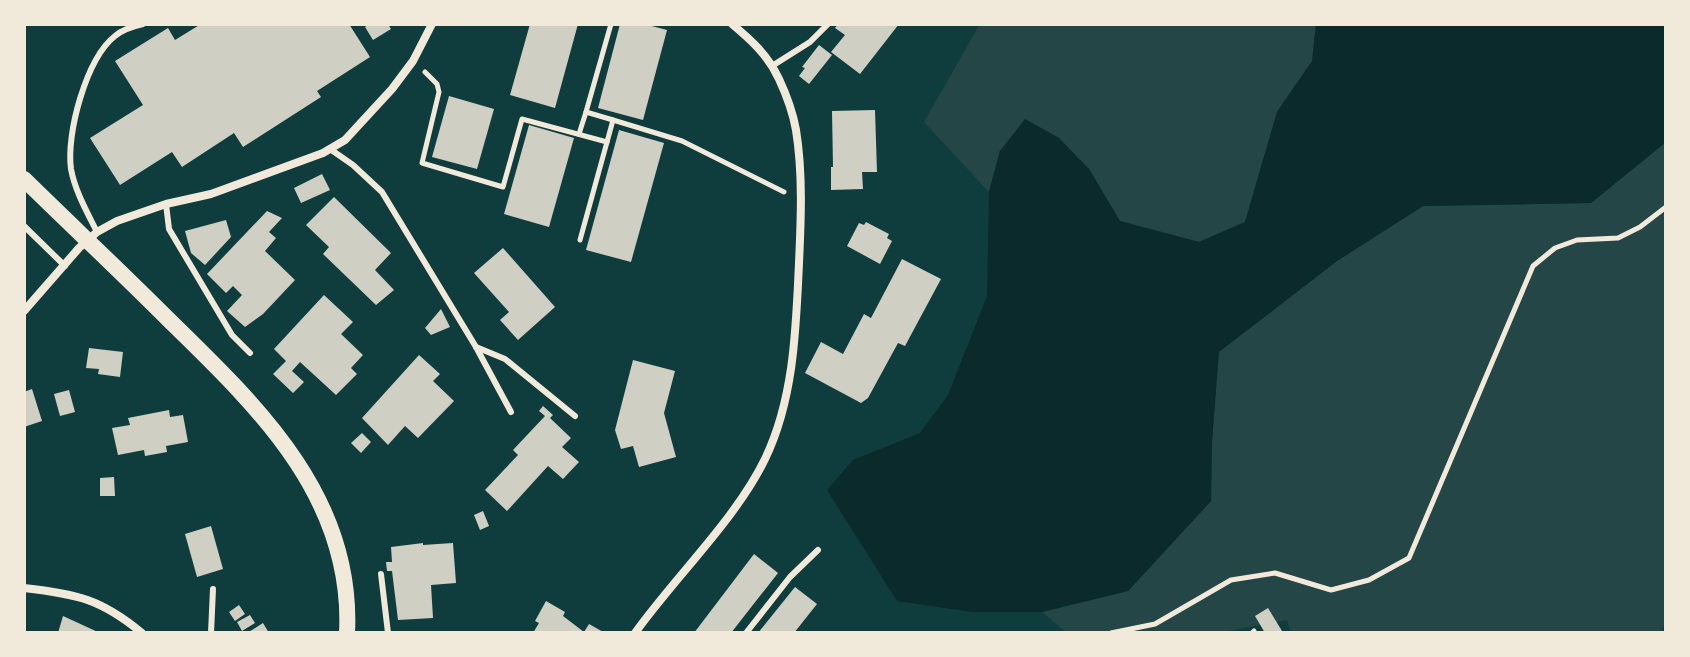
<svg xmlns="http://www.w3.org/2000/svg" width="1690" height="657" font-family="'PT Sans',sans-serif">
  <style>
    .green { fill: #244646 }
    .water { fill: #0a2a2b }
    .building { fill: #cfcfc3 }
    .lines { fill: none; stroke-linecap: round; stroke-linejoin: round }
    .path { stroke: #f1e9da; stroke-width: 5 }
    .service { stroke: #f1e9da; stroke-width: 6 }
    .minor { stroke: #f1e9da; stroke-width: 8 }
    .secondary { stroke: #f1e9da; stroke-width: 16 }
  </style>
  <rect width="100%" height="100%" fill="#0f3d3e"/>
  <g class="green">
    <path d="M980,24H1316L1312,61L1277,112L1245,222L1199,242L1120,221L1089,169L1000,150L989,192L924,122Z"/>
    <path d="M1666,142V619L1661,633H1291L1287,620L1218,633H1067L1042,612L1128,591L1211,501L1212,442L1218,352L1337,261L1423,206L1591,203Z"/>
  </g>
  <path class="water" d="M1316,24H1666V142L1591,203L1423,206L1337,261L1219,352L1212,442L1211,501L1128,591L1042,612H972L897,601L827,490L853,460L920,433L948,395L987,296L989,192L1000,151L1025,119L1059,138L1089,169L1120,221L1199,242L1245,222L1277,112L1312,61Z"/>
  <g class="building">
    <path d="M201,24H349L370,57L317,91L321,97L243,147L234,133L182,167L172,152L120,185L90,138L143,105L115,61L168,28L175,40Z"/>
    <path d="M369,24H388L391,29L373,40L365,27Z"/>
    <path d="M530,24H578L555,108L510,95Z"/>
    <path d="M620,24H644L667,30L643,120L598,108Z"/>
    <path d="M838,24H899L860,74L831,52L845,35L835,28Z"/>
    <path d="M819,45L832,55L809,84L799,76L805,68L802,67Z"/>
    <path d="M449,96L494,109L477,169L432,157Z"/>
    <path d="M875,110L877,172H862L863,189L831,190V167H833L832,111Z"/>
    <path d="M529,125L574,138L549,227L504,214Z"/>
    <path d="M619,130L664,143L631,262L586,250Z"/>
    <path d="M322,174L330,190L301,203L294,188Z"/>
    <path d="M334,197L391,253L375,270L394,290L376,305L323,254L329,247L306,225Z"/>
    <path d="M267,211L282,218L269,232L276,238L265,251L295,280L263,314L245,327L227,311L242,295L233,286L226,293L207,274Z"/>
    <path d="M226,220L231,237L205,265L191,253L185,231Z"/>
    <path d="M866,222L889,234L887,238L892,241L880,264L847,246L859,223L864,225Z"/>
    <path d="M503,248L555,307L518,340L500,320L509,312L474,273Z"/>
    <path d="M902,259L941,279L905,346L898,343L868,398L861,403L805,373L821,342L843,354L864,314L871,318Z"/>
    <path d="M324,295L353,322L341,334L363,355L351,368L357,374L336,395L300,362L292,371L304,382L293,393L273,374L286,361L274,349Z"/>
    <path d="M441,309L450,327L431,335L425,328Z"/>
    <path d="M89,348L123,352L120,377L98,374L99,369L86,368Z"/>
    <path d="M419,355L440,374L433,381L454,401L418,438L405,426L388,445L362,418Z"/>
    <path d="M633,360L675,371L664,413L676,457L639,467L633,446L621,449L615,430Z"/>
    <path d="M32,389L42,421L24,427V392Z"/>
    <path d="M69,390L75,412L60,416L54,394Z"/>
    <path d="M543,406L553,415L550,418L571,438L562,447L579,462L563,479L548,466L507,511L485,490L518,455L513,450L545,416L539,411Z"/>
    <path d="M169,410L170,417L183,415L188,442L166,446L167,452L145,456L144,450L118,455L112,428L130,425L128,418Z"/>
    <path d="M362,433L371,442L361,453L351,443Z"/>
    <path d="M114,477L115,496H100V478Z"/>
    <path d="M483,511L489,526L480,530L474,515Z"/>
    <path d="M211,526L223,569L197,577L185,534Z"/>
    <path d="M423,543V545L453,543L456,583L431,585L433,618L398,620L392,571H387L386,562H392L391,547Z"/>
    <path d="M754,554L778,573L731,633H694Z"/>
    <path d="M795,587L817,604L794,633H758Z"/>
    <path d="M546,601L565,612L563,616L584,632L589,624L605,633H533L539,623L535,621Z"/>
    <path d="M239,605L245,614L235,621L229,612Z"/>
    <path d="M1268,608L1282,631L1281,633H1265L1255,616Z"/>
    <path d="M250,615L255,623L242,631L237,622Z"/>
    <path d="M63,616L100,633H58Z"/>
    <path d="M263,623L269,633H247Z"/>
  </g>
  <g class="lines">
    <g class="path">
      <path d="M425,72L437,84L439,92L422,163L503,187L522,119L607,142L580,240"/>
      <path d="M586,112L611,24"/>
      <path d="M579,134L586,112L613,120"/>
      <path d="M607,142L613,120L682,141L784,192"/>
      <path d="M1111,633L1155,624L1231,580L1275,573L1331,590L1369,580L1409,558L1533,266L1555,248L1577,240L1618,238L1640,227L1666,207"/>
      <path d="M1252,633L1254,631"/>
    </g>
    <g class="service">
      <path d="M772,66L810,42L828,24"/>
      <path d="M330,149L353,165L382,192L476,347L511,412"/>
      <path d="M166,204L169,229L232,335L250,353"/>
      <path d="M24,226L65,266"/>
      <path d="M97,232C87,212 75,191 71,169C66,134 86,59 115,36C122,30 134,26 143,24"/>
      <path d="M476,347L505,359L575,416"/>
      <path d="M381,574L388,633"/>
      <path d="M211,633L213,589"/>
      <path d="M746,633L790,577L818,550"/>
    </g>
    <g class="minor">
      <path d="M24,311L79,248L97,232L117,221L166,204L211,194L323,153L345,140L392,89L413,61L432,24"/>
      <path d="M24,588C77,594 101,599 142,633"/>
      <path d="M635,633C675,577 736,519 765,459C794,399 796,329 799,263C801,220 803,173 796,130C793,113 786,94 779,79C768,55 751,40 732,24"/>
    </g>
    <path class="secondary" d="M24,179C72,226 121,272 169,320C257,406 354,497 347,633"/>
  </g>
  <rect width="1690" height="657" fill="none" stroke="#f1e9da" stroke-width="52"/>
</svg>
